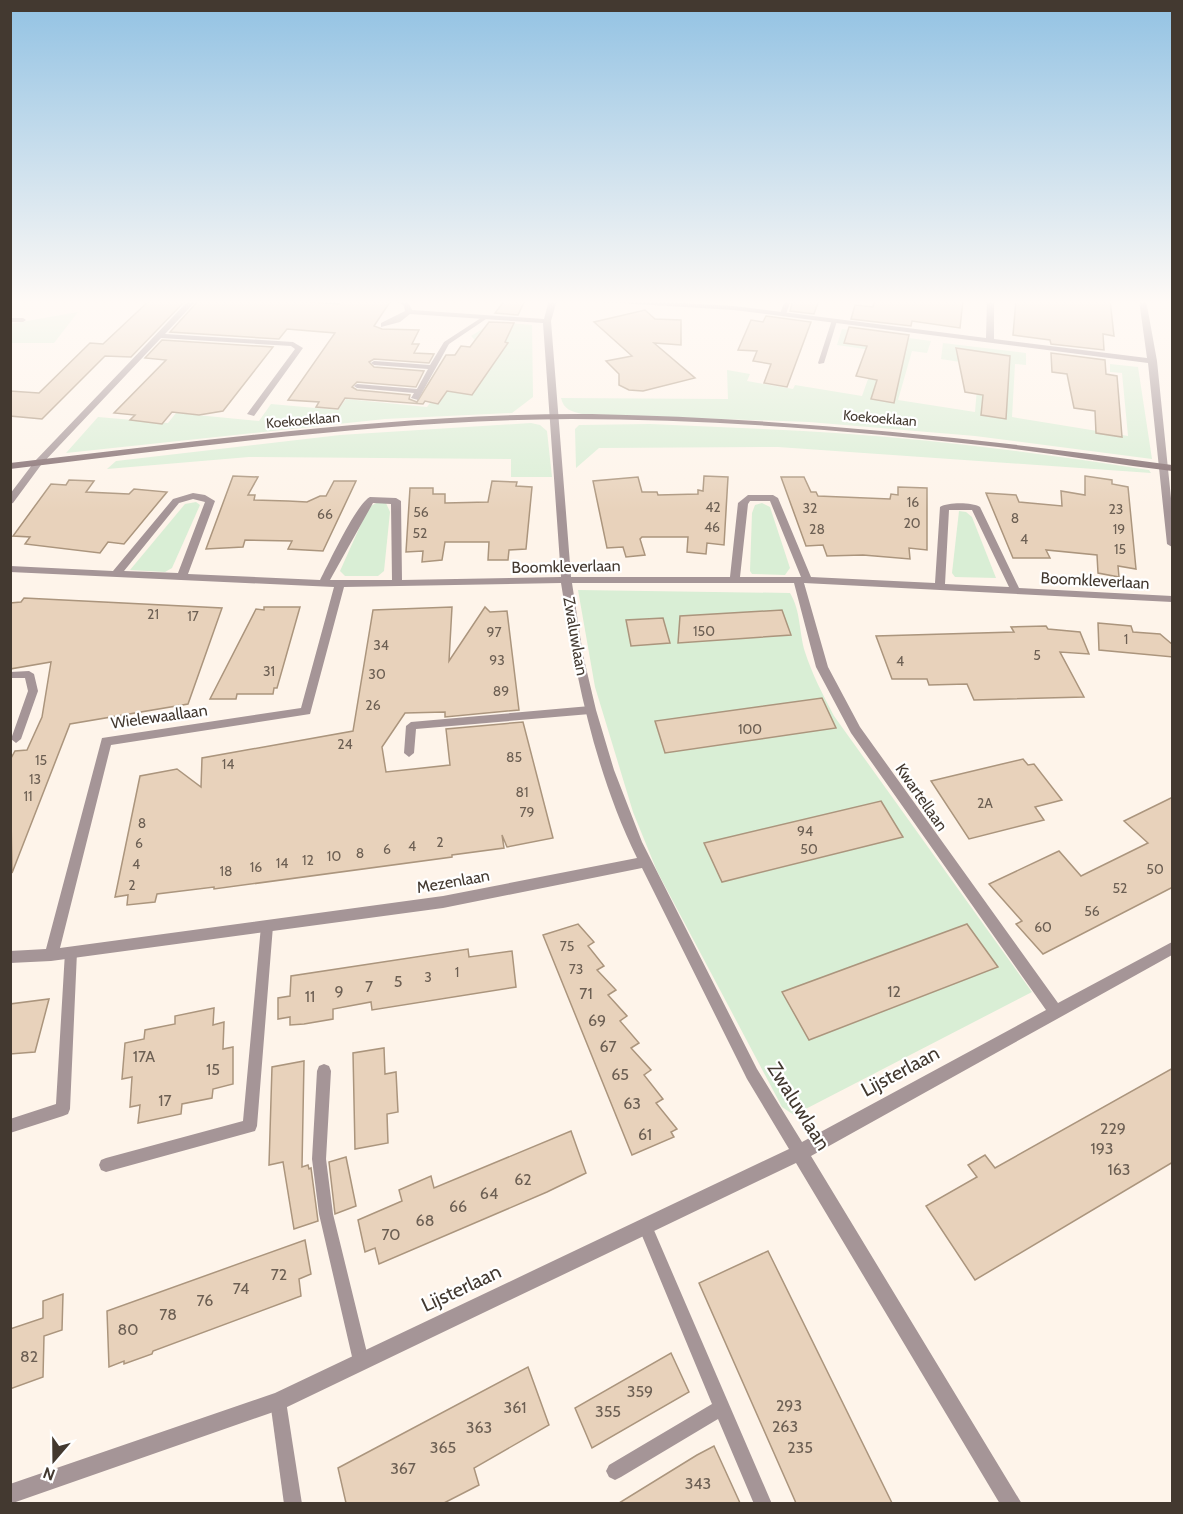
<svg xmlns="http://www.w3.org/2000/svg" width="1183" height="1514" font-family="Cabin,sans-serif">
  <style>
    .green { fill: #d9eed5 }
    .building { fill: #e8d2bb; stroke: #ab957d; stroke-width: 1.5 }
    .lines { fill: none; stroke-linecap: round; stroke-linejoin: round }
    .lane { fill: #a59597; fill-rule: evenodd }
    .street { fill: #a59597; fill-rule: evenodd }
    .secondary { fill: #7e676a; fill-rule: evenodd }
    .labels { text-anchor: middle; stroke-width: 4.5; stroke-linejoin: round; paint-order: stroke }
    .far-street-label { font-size: 14px; fill: #433930; stroke: #fff }
    .number-label { font-size: 14px; fill: #6c5f53 }
    .street-label { font-size: 16px; fill: #433930; stroke: #fff }
    .near-number-label { font-size: 16px; fill: #6c5f53 }
    .near-street-label { font-size: 20px; fill: #433930; stroke: #fff }
  </style>
  <rect width="100%" height="100%" fill="#fef4ea"/>
  <g class="green">
    <path d="M78,312L54,343H11L10,324Z"/>
    <path d="M494,322L532,325L533,397L512,413L385,419L66,453L98,417L168,423L176,413L259,421L271,404L338,410L346,399L427,407L476,341L471,336Z"/>
    <path d="M842,329L931,341L927,353L912,351L898,400L975,412L979,365L941,359L943,343L1026,353V365L1015,364L1012,417L1128,436L1122,373L1110,372V364L1138,367L1152,459L975,436L809,422L582,414C571,411 564,410 561,398L728,399L727,370L750,374L747,381L793,389L795,385L862,396L878,351L837,345Z"/>
    <path d="M531,423L540,425L547,431L552,477H511V459L249,457L107,469L116,461L340,435Z"/>
    <path d="M650,424C712,427 774,429 836,433C941,440 1045,454 1149,470L1151,473L778,447L599,448L576,468L575,429L579,425Z"/>
    <path d="M196,502L200,505L172,568L165,572L130,570L185,504Z"/>
    <path d="M378,502L386,503L390,512L384,571L378,576H345L340,571L366,513L369,507Z"/>
    <path d="M762,503L770,507L790,568L785,575L752,574L750,571L752,513L755,505Z"/>
    <path d="M959,511L966,512L972,517L996,578L955,577L952,573Z"/>
    <path d="M578,590L790,593C801,611 799,633 805,652C812,674 823,695 834,716L1032,992L794,1115L782,1107L657,871L633,812L595,687Z"/>
  </g>
  <g class="building">
    <path d="M150,300H186L131,357L105,356L42,419L10,416V391L39,393L90,343L103,344Z"/>
    <path d="M199,300H279L339,304L342,300L390,302L374,326L382,329L419,330L412,344H419L414,353L434,354L429,363L374,359L369,362L374,367L424,371L416,387L357,382L352,387L357,390L410,395L409,399L417,402L446,355H455L461,346L470,347L489,322L514,323L505,342L508,343L472,395L447,391L438,404L425,401L423,404L345,398L338,409L316,407L319,402L288,400L335,333L287,329L279,339L170,332Z"/>
    <path d="M505,300H525L518,315L495,313Z"/>
    <path d="M793,300H819L814,314L790,311Z"/>
    <path d="M875,300H963L960,328L912,321L911,326L851,319L855,305L873,307Z"/>
    <path d="M1016,300H1110L1114,336L1103,334L1104,350L1051,344L1050,340L1013,335Z"/>
    <path d="M645,310L655,319L681,320V345L654,343L695,378L643,391L629,390L619,385V374L606,361L632,356L594,322Z"/>
    <path d="M766,316L811,322L787,387L764,383L771,364L753,361L757,351L738,350L751,320L763,322Z"/>
    <path d="M849,327L909,335L894,403L871,399L877,380L856,376L867,346L844,343Z"/>
    <path d="M162,340L273,347L223,411L199,415L172,412L162,424L130,420L135,415L114,413L166,360L145,358Z"/>
    <path d="M956,348L1010,356L1006,419L981,415L983,395L965,392Z"/>
    <path d="M1051,353L1105,360L1106,374L1117,376L1122,437L1096,433L1095,411L1074,408L1067,374L1052,372Z"/>
    <path d="M233,476L258,477L248,495H255L254,500L288,501L307,502L320,496H326L334,481H356L323,551L288,549L292,541L245,540L243,547L206,549Z"/>
    <path d="M704,476L728,477L724,545L707,543L706,554L687,552L688,537H642L640,539L645,555L626,557L623,547L607,548L593,481L638,477L642,492H657L658,495L698,494V490L703,491Z"/>
    <path d="M1085,476L1112,480V484L1128,487L1136,569L1118,566L1119,577L1098,573L1097,555L1046,550L1050,558H1013L986,493L1016,495L1019,502L1062,506L1061,491L1085,495Z"/>
    <path d="M781,477H804L811,492H816L818,496L890,499L891,494L898,495V487L927,488V550L909,548L910,559L863,555L827,556L823,545L806,546Z"/>
    <path d="M69,480L94,481L86,492L129,494L134,489L167,492L124,544L108,542L100,553L25,544L30,537L13,536L51,484L66,485Z"/>
    <path d="M492,481L517,482L516,486L532,487L526,549L509,550L508,560H488L489,542H445L442,560L422,562L423,551L406,552L410,488H433V494H445V503L488,502Z"/>
    <path d="M24,598L222,608L188,704L70,724L12,873L10,760L15,751L27,750L42,717L51,662L10,669V603L21,602Z"/>
    <path d="M264,607H300L277,688H274L273,694H237L236,699H210L256,609L264,610Z"/>
    <path d="M452,607L449,661L485,607L490,612L507,611L519,710L445,717V712L405,713L382,747L386,772L450,765L446,729L523,722L553,838L507,847L502,835L504,848L452,855V857L214,889V887L157,894L155,902L127,905L128,895L115,897L140,776L177,769L201,787L202,758L353,731L373,610Z"/>
    <path d="M782,610L791,635L678,643L680,616Z"/>
    <path d="M663,618L670,643L631,646L626,620Z"/>
    <path d="M1098,623L1131,626L1133,632L1160,634L1173,645V657L1099,650Z"/>
    <path d="M1046,626L1048,629L1080,632L1089,654L1060,652L1084,697L974,700L967,684L929,685L927,679H892L876,636L1014,632L1011,627Z"/>
    <path d="M822,698L836,728L665,753L655,721Z"/>
    <path d="M1023,759L1028,765L1034,764L1062,800L1035,807L1044,820L969,839L931,781Z"/>
    <path d="M1173,797V887L1043,954L1016,924L1022,921L989,884L1059,851L1081,876L1148,843L1124,821Z"/>
    <path d="M881,801L903,837L722,882L704,843Z"/>
    <path d="M578,924L594,942L588,946L604,966L597,970L616,990L608,995L627,1016L620,1021L639,1043L631,1048L651,1070L644,1075L663,1099L656,1103L677,1129L671,1132L674,1137L632,1155L543,935Z"/>
    <path d="M967,924L998,967L809,1040L782,992Z"/>
    <path d="M468,949L469,957L512,951L516,987L372,1010L371,1002L333,1009V1019L304,1024L290,1025V1017L278,1019V998L290,996L291,976Z"/>
    <path d="M49,999L35,1052L10,1054V1004Z"/>
    <path d="M214,1008L213,1025L224,1022L223,1049L233,1047V1084L213,1089L212,1098L182,1104L181,1114L138,1123L140,1105L130,1107L132,1077L122,1079L125,1043L144,1039L145,1030L175,1024V1016Z"/>
    <path d="M384,1048L385,1074L396,1072L398,1112L387,1114L388,1143L355,1149L353,1053Z"/>
    <path d="M304,1061L302,1167L308,1165L309,1169L311,1168L318,1221L294,1229L283,1162L269,1165L272,1067Z"/>
    <path d="M1173,1068V1162L975,1280L926,1206L977,1177L968,1165L985,1155L995,1168Z"/>
    <path d="M571,1131L586,1173L547,1192L379,1264L375,1248L365,1252L358,1220L402,1201L399,1190L431,1176L434,1188Z"/>
    <path d="M346,1157L356,1206L335,1214L329,1162Z"/>
    <path d="M305,1240L311,1274L299,1279L301,1296L153,1351L152,1354L124,1364V1361L109,1367L107,1311Z"/>
    <path d="M768,1251L892,1503H796L699,1283Z"/>
    <path d="M63,1294L62,1330L44,1336L43,1377L10,1389V1329L43,1318V1301Z"/>
    <path d="M671,1353L689,1392L592,1448L575,1408Z"/>
    <path d="M528,1367L549,1425L474,1468L479,1485L444,1503H346L338,1468Z"/>
    <path d="M714,1446L740,1503H619L697,1455Z"/>
  </g>
  <g class="lines">
    <g class="lane">
      <path d="M785,300H791L786,314L783,316L780,314Z"/>
      <path d="M484,316L489,317L449,344L418,400L411,398L414,393L357,388L354,386L357,384L417,389L428,369L374,365L371,363L374,361L430,365L444,342Z"/>
      <path d="M10,318H23L26,320L23,322H10Z"/>
      <path d="M832,320L837,321L824,363L819,364L818,363Z"/>
      <path d="M29,671L34,674L38,691L21,739L16,743L11,739L28,691L25,678H10V672Z"/>
      <path d="M590,706L595,710L590,714L416,729L414,753L409,757L404,753L406,726L411,722Z"/>
      <path d="M267,921L271,922L273,926L257,1126L255,1131L106,1172L101,1170L99,1165L101,1160L106,1158L243,1121L261,926L263,922Z"/>
      <path d="M71,947L75,948L77,952L70,1109L68,1114L63,1116L10,1133V1119L56,1104L65,952L67,948Z"/>
      <path d="M324,1064L329,1066L331,1071L326,1159L333,1214L369,1361L367,1367L361,1369L355,1367L353,1361L319,1214L312,1159L317,1071L319,1066Z"/>
      <path d="M645,1219L650,1221L772,1504H754L718,1419L621,1477L615,1480L609,1477L606,1471L609,1465L712,1404L638,1226L640,1221Z"/>
      <path d="M278,1393L284,1395L286,1401L302,1504H284L270,1401L272,1395Z"/>
    </g>
    <g class="street">
      <path d="M189,300H197L165,334L293,342L303,348L254,416L247,414L295,349L291,346L161,338L41,465L13,503L10,504V494L35,461Z"/>
      <path d="M396,300C404,300 409,301 412,310L544,319L549,300H557L551,321L571,577H730L738,503L748,495H773L778,498L811,577L935,583L940,507C948,502 972,502 980,507L1019,588L1172,596V602L804,583L828,667L860,727L1058,1003L1172,942V955L811,1156L1022,1504H1000L796,1163L285,1408L10,1504V1484L275,1393L789,1149L747,1079L642,868L443,908L51,961L10,963V951L46,949L102,738L301,708L334,587L10,572V566L113,571L173,499L193,493L205,495L215,501L188,574L320,580C329,563 356,504 370,497L396,498L401,501L402,580L561,577L543,323L410,314L400,322L381,327V323L405,311L404,306ZM193,499L205,502L178,573L124,571L179,503ZM750,501H770L801,577H740L748,504ZM373,503L391,504L392,580H330ZM949,510H972L1009,587L945,584ZM561,583C576,678 595,772 637,858L443,896L60,948L111,745L310,714L344,587ZM572,583H794L816,667L851,733L1046,1010L802,1142L757,1069L642,842L614,770L596,710L583,655Z"/>
      <path d="M598,300H633L734,306L986,338L987,300H994V339L1147,358L1139,300H1146L1157,361L1172,508V547L1167,544L1148,363L734,310L602,302Z"/>
    </g>
    <path class="secondary" d="M592,414C786,418 979,438 1172,465V471C1114,464 1056,454 998,447C857,431 713,419 571,419C384,420 196,447 10,469V463C203,441 398,413 592,414Z"/>
  </g>
  <linearGradient id="sky" x2="0" y2="1"><stop stop-color="#92c2e3"/><stop offset="0.59" stop-color="#fffaf6"/><stop offset="1" stop-color="#fffaf6" stop-opacity="0"/></linearGradient>
  <rect width="1183" height="512" fill="url(#sky)"/>
  <g class="labels">
    <g class="far-street-label">
      <text transform="translate(880 418) rotate(5)" y="5">Koekoeklaan</text>
      <text transform="translate(303 420) rotate(-5)" y="5">Koekoeklaan</text>
    </g>
    <g class="number-label">
      <text x="913" y="507">16</text>
      <text x="713" y="512">42</text>
      <text x="810" y="513">32</text>
      <text x="1116" y="514">23</text>
      <text x="421" y="517">56</text>
      <text x="325" y="519">66</text>
      <text x="1015" y="523">8</text>
      <text x="912" y="528">20</text>
      <text x="712" y="532">46</text>
      <text x="817" y="534">28</text>
      <text x="1119" y="534">19</text>
      <text x="420" y="538">52</text>
      <text x="1024" y="544">4</text>
      <text x="1120" y="554">15</text>
      <text x="153" y="619">21</text>
      <text x="193" y="621">17</text>
      <text x="704" y="636">150</text>
      <text x="494" y="637">97</text>
      <text x="1126" y="644">1</text>
      <text x="381" y="650">34</text>
      <text x="1037" y="660">5</text>
      <text x="497" y="665">93</text>
      <text x="900" y="666">4</text>
      <text x="269" y="676">31</text>
      <text x="377" y="679">30</text>
      <text x="501" y="696">89</text>
      <text x="373" y="710">26</text>
      <text x="750" y="734">100</text>
      <text x="345" y="749">24</text>
      <text x="514" y="762">85</text>
      <text x="41" y="765">15</text>
      <text x="228" y="769">14</text>
      <text x="35" y="784">13</text>
      <text x="522" y="797">81</text>
      <text x="28" y="801">11</text>
      <text x="985" y="808">2A</text>
      <text x="527" y="817">79</text>
      <text x="142" y="828">8</text>
      <text x="805" y="836">94</text>
      <text x="440" y="847">2</text>
      <text x="139" y="848">6</text>
      <text x="412" y="851">4</text>
      <text x="387" y="854">6</text>
      <text x="809" y="854">50</text>
      <text x="360" y="858">8</text>
      <text x="334" y="861">10</text>
      <text x="308" y="865">12</text>
      <text x="282" y="868">14</text>
      <text x="136" y="869">4</text>
      <text x="256" y="872">16</text>
      <text x="1155" y="874">50</text>
      <text x="226" y="876">18</text>
      <text x="132" y="890">2</text>
      <text x="1120" y="893">52</text>
      <text x="1092" y="916">56</text>
      <text x="1043" y="932">60</text>
      <text x="567" y="951">75</text>
      <text x="576" y="974">73</text>
      <text x="457" y="977">1</text>
      <text x="428" y="982">3</text>
    </g>
    <g class="street-label">
      <text transform="translate(566 566) rotate(-1)" y="6">Boomkleverlaan</text>
      <text transform="translate(1095 580) rotate(3)" y="6">Boomkleverlaan</text>
      <text transform="translate(576 636) rotate(80)" y="6">Zwaluwlaan</text>
      <text transform="translate(159 716) rotate(-8)" y="6">Wielewaallaan</text>
      <text transform="translate(922 797) rotate(55)" y="6">Kwartellaan</text>
      <text transform="translate(453 881) rotate(-10)" y="6">Mezenlaan</text>
    </g>
    <g class="near-number-label">
      <text x="398" y="987">5</text>
      <text x="369" y="992">7</text>
      <text x="339" y="997">9</text>
      <text x="894" y="997">12</text>
      <text x="586" y="999">71</text>
      <text x="310" y="1002">11</text>
      <text x="597" y="1026">69</text>
      <text x="608" y="1052">67</text>
      <text x="144" y="1062">17A</text>
      <text x="213" y="1075">15</text>
      <text x="620" y="1080">65</text>
      <text x="165" y="1106">17</text>
      <text x="632" y="1109">63</text>
      <text x="1113" y="1134">229</text>
      <text x="645" y="1140">61</text>
      <text x="1102" y="1154">193</text>
      <text x="1119" y="1175">163</text>
      <text x="523" y="1185">62</text>
      <text x="489" y="1199">64</text>
      <text x="458" y="1212">66</text>
      <text x="425" y="1226">68</text>
      <text x="391" y="1240">70</text>
      <text x="279" y="1280">72</text>
      <text x="241" y="1294">74</text>
      <text x="205" y="1306">76</text>
      <text x="168" y="1320">78</text>
      <text x="128" y="1335">80</text>
      <text x="29" y="1362">82</text>
      <text x="640" y="1397">359</text>
      <text x="789" y="1411">293</text>
      <text x="515" y="1413">361</text>
      <text x="608" y="1417">355</text>
      <text x="785" y="1432">263</text>
      <text x="479" y="1433">363</text>
      <text x="443" y="1453">365</text>
      <text x="800" y="1453">235</text>
      <text x="403" y="1474">367</text>
      <text x="698" y="1489">343</text>
    </g>
    <g class="near-street-label">
      <text transform="translate(900 1071) rotate(-28)" y="7">Lijsterlaan</text>
      <text transform="translate(799 1106) rotate(58)" y="7">Zwaluwlaan</text>
      <text transform="translate(461 1288) rotate(-25)" y="7">Lijsterlaan</text>
    </g>
  </g>
  <rect width="1183" height="1514" fill="none" stroke="#433930" stroke-width="24"/>
  <g transform="translate(54 1460) rotate(200)" stroke="#ffffff" stroke-width="4.5" paint-order="stroke">
  <path d="M0-4.5L10 22L0 15L-10 22Z" fill="#433930"/>
  <text y="-9" font-size="16" font-weight="bold" text-anchor="middle" fill="#433930">N</text>
  </g>
</svg>
